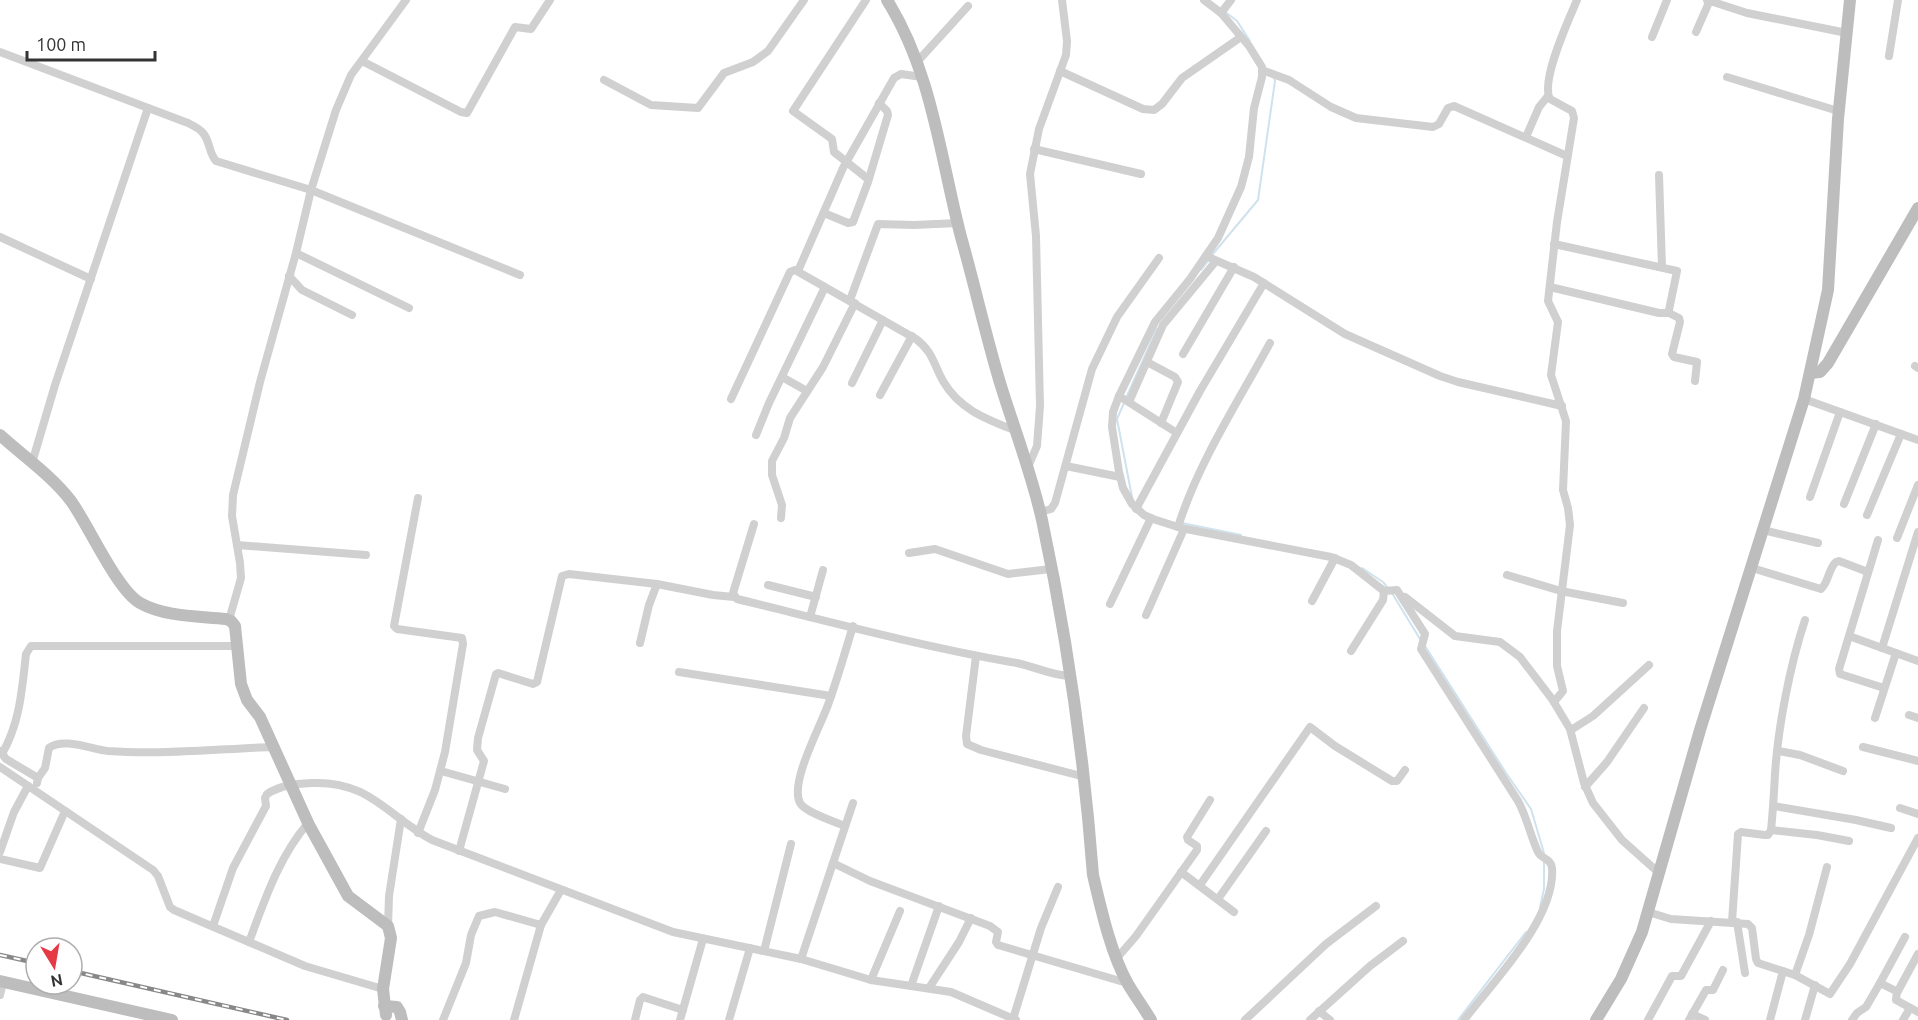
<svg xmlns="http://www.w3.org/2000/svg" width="1918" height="1020" font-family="Ubuntu,sans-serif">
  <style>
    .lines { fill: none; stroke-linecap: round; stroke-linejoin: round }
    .stream { stroke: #cfe2ee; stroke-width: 2 }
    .street { stroke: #d0d0d0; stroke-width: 8 }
    .secondary { stroke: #bdbdbd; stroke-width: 12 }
    .rail-casing { stroke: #888; stroke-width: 4.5 }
    .rail { stroke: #fff; stroke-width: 2; stroke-dasharray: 7; stroke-linecap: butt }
  </style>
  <rect width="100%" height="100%" fill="#fff"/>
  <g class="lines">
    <g class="stream">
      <path d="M1224,11L1237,21L1250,41"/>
      <path d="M1212,255L1258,200L1275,81L1274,78"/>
      <path d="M1201,270L1209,260"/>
      <path d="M1126,398L1157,329"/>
      <path d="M1124,403L1117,419L1132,497"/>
      <path d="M1182,523L1241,535"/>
      <path d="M1362,568L1383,582L1388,588"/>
      <path d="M1392,593L1420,639"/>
      <path d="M1425,646L1506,773L1531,809L1544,853"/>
      <path d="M1540,907L1544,889V862"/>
      <path d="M1458,1020L1526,932"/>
    </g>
    <g class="street">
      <path d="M866,0L793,111L832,139L834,152L868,179"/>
      <path d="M1204,0L1221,13L1249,46L1262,67V77L1254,108L1249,157L1241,187L1218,238L1190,279L1155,322L1119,396L1113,412L1112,427L1119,472L1123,488L1132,504L1144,515L1153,519L1181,528L1331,557L1351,565L1384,591L1397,590L1425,634L1421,649L1518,801C1527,817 1530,835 1538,852C1541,859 1551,858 1552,868C1556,918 1493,982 1464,1020"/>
      <path d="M1707,0L1747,13L1847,33"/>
      <path d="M1221,13L1231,0"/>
      <path d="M1696,32L1710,0"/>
      <path d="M1652,37L1667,0"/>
      <path d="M0,52L188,123C192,125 198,128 201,131C210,138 208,152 216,161L311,190L520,275"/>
      <path d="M1889,56L1898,0"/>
      <path d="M362,61L461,112L467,113L515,27L531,29L550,0"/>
      <path d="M917,62L968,6"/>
      <path d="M1262,70L1289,80L1331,107L1356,118L1433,127L1439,124L1448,108L1454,106L1567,156"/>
      <path d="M1060,71L1143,109L1154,110L1162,104L1182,78L1241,37"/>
      <path d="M1727,77L1838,111"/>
      <path d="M604,80L651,105L698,108L724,73L753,62L768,51L804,0"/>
      <path d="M1526,137L1539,107L1548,96"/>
      <path d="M1034,149L1141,174"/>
      <path d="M1659,175L1662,267"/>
      <path d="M824,213L848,223L853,222L868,182L888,115L887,111L879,103"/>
      <path d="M0,237L91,279"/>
      <path d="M1554,244L1677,271L1669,310V313L1679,318L1680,322L1672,354L1674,357L1697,362L1695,381"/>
      <path d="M296,253L409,308"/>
      <path d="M1206,256L1254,277L1345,334L1440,376L1458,382L1562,406"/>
      <path d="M798,271L843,168L894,78L901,74L922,77"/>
      <path d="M289,276L302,290L352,315"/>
      <path d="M1550,287L1659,313H1669"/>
      <path d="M850,300L878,224L914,225L958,223"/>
      <path d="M1183,354L1234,267"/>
      <path d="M1147,362L1175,377L1178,382L1161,423"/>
      <path d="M1915,366L1918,368"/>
      <path d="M782,377L807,391"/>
      <path d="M852,383L883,320"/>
      <path d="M880,395L912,336"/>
      <path d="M1119,396L1177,433"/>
      <path d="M731,399L790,272L795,270L916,339C933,352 933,363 943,381C959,409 986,419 1014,430"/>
      <path d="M1804,399L1918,440"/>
      <path d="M1129,402L1163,325L1216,261"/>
      <path d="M756,435L769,403L825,287"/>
      <path d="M32,463L55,385L148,108"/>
      <path d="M1066,466L1120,477"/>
      <path d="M1028,467L1037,446L1040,406L1036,236L1030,174L1039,129L1066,55L1067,41L1062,0"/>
      <path d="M1810,497L1840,412"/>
      <path d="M418,498L394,626L397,629L462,638L463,644L445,752L435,790L418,833"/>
      <path d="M1844,504L1876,424"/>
      <path d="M1136,509L1200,391L1264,283"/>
      <path d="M1040,512L1051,509L1055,503L1092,369L1117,317L1159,258"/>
      <path d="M1867,515L1901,434"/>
      <path d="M781,518L782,505L772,475V461L784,438L790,418L823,367L855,303"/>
      <path d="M754,524L733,593L737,599C827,621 920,646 1011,662C1032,665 1049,675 1069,676"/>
      <path d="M1178,527C1198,463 1238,402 1270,343"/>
      <path d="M1763,530L1818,543"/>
      <path d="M1897,538L1918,485"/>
      <path d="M1878,540L1849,636L1918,661"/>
      <path d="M237,545L366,555"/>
      <path d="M909,553L935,549L1008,574L1051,569"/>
      <path d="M1752,568L1821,589C1829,582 1828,569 1836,562L1839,561L1868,572"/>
      <path d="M1507,575L1561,591L1623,603"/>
      <path d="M768,585L816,597"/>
      <path d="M1405,597L1455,636L1500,642L1520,657L1552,699L1570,729L1584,783L1593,803L1622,840L1659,873"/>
      <path d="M1312,601L1335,558"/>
      <path d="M1110,604L1151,518"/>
      <path d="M1146,615L1184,529"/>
      <path d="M810,617L823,570"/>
      <path d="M229,620L241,578L240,563L232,516L233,495L260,382L296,253L311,190L336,110L351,75L406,0"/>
      <path d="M1849,636L1839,669L1840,674L1884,688"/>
      <path d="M640,643L649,605L657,584"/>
      <path d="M1882,648L1918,532"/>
      <path d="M1351,651L1383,600L1384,591"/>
      <path d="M976,656L966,736L967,744L981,750L1085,777"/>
      <path d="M679,672L831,696"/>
      <path d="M1554,702L1563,691L1557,666V631L1570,525L1568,508L1563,490L1566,421L1551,375L1558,322L1548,301L1557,222L1574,118L1572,111L1550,99C1540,81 1569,19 1577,0"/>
      <path d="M1909,715L1918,718"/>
      <path d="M1875,718L1896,653"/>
      <path d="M1571,730L1593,716L1649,665"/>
      <path d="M1863,747L1918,761"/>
      <path d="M0,751L6,759L38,778L37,783"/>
      <path d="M1778,751L1800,755L1843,771"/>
      <path d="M2,754C20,723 22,689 26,654L31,646H238"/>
      <path d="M0,767L153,870L158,876L170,907L174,910L305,966L383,989"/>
      <path d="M441,771L505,789"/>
      <path d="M38,778L45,768L49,748C63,737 91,749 108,751C163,755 218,749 273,747"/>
      <path d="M1585,787L1607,762L1644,708"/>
      <path d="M1774,806L1856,820L1891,828"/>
      <path d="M1900,808L1918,814"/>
      <path d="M845,826C835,822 805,812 800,803C789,782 822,724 829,702C838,677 845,652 853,626"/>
      <path d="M1771,830L1817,835L1849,841"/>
      <path d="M459,851L484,761L477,750L478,738L496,674L498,673L533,684L537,682L562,576L569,574L657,584L713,595L734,597"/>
      <path d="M0,852L14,812L28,786"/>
      <path d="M0,859L40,868L65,811"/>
      <path d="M833,863L870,881L990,926L998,932L996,942L998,945L1127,983"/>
      <path d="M1181,872L1234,912"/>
      <path d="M1200,885L1310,727L1335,746L1392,781H1397L1405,770"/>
      <path d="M1218,899L1266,831"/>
      <path d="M1648,912L1671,919L1748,924L1752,928L1756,959L1758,963L1795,975L1830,994L1850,964L1918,838"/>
      <path d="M1732,922L1738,834L1741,832L1765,835H1768L1771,830C1773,811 1774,793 1775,774C1778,727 1790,665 1805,620"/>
      <path d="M1737,922L1745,973"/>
      <path d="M213,926L233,868L266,806L265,798L267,794C281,785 295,784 312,783C370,781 386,815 432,840L673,932L801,959L871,980L951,992L1016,1020"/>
      <path d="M388,926L389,896L401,819"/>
      <path d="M249,942C265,899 279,857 308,823"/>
      <path d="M764,951L791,844"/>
      <path d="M1117,958L1136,936L1197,850V846L1188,840L1187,837L1210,800"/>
      <path d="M801,959L853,803"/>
      <path d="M1795,975L1809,935L1827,867"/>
      <path d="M871,980L900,911"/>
      <path d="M1880,983L1905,937"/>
      <path d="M911,986L939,906"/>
      <path d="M929,988L959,942L971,918"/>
      <path d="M1897,991L1896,1000L1918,1012"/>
      <path d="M0,995L3,982"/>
      <path d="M1319,1011L1330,1020"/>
      <path d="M1692,1014L1705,1020"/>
      <path d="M1013,1019L1041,928L1058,887"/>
      <path d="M443,1020L466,963L471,935L479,916L495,912L541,925"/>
      <path d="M514,1020L541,925L561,890"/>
      <path d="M635,1020L640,1000L643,997L683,1010"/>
      <path d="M680,1020L703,939"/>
      <path d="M729,1020L750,948"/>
      <path d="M1245,1020L1326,944L1376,906"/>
      <path d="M1310,1020L1370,966L1403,941"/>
      <path d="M1648,1020L1672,976H1681L1711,921"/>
      <path d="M1689,1020L1706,990H1713L1723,970"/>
      <path d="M1770,1020L1783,971"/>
      <path d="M1805,1020L1815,985"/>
      <path d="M1852,1020L1857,1013L1866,1007L1880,983L1896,991H1898L1918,954"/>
      <path d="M1903,1020L1910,1008"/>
    </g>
    <g class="secondary">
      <path d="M887,0C932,72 940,156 961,237C975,286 986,337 1001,386C1015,431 1032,475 1042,520C1067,637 1084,756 1093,875C1101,909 1111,954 1128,984C1135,996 1144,1008 1151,1020"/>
      <path d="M1810,373L1820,372L1828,363L1918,208"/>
      <path d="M0,435C23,456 52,476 71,501C89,526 117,590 140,603C165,617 198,616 226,619L231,621L235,626L241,684L247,700L260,717L309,825L348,896L388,926L391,938L383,989L386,1015"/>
      <path d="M0,981L172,1020"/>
      <path d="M384,1006L397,1007L400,1012L402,1020"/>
      <path d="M1596,1020L1621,979L1642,932L1700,730L1804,399L1828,290L1838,119L1850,0"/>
    </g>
    <g class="rail-casing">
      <g id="rail">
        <path d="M0,955L36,963"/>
        <path d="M72,971L287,1020"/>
      </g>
    </g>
    <use href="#rail" class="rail"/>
  </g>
  <g transform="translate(54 966) rotate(169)"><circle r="28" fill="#ffffff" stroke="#adadad" stroke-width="1.5"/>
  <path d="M0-4.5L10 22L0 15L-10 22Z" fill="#e63946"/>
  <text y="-9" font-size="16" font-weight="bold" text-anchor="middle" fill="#333333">N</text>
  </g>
  <path d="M27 51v9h128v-9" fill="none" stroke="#333333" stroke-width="3"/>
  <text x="36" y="51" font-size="18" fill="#333333" stroke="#ffffff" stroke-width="4.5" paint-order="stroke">100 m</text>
</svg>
